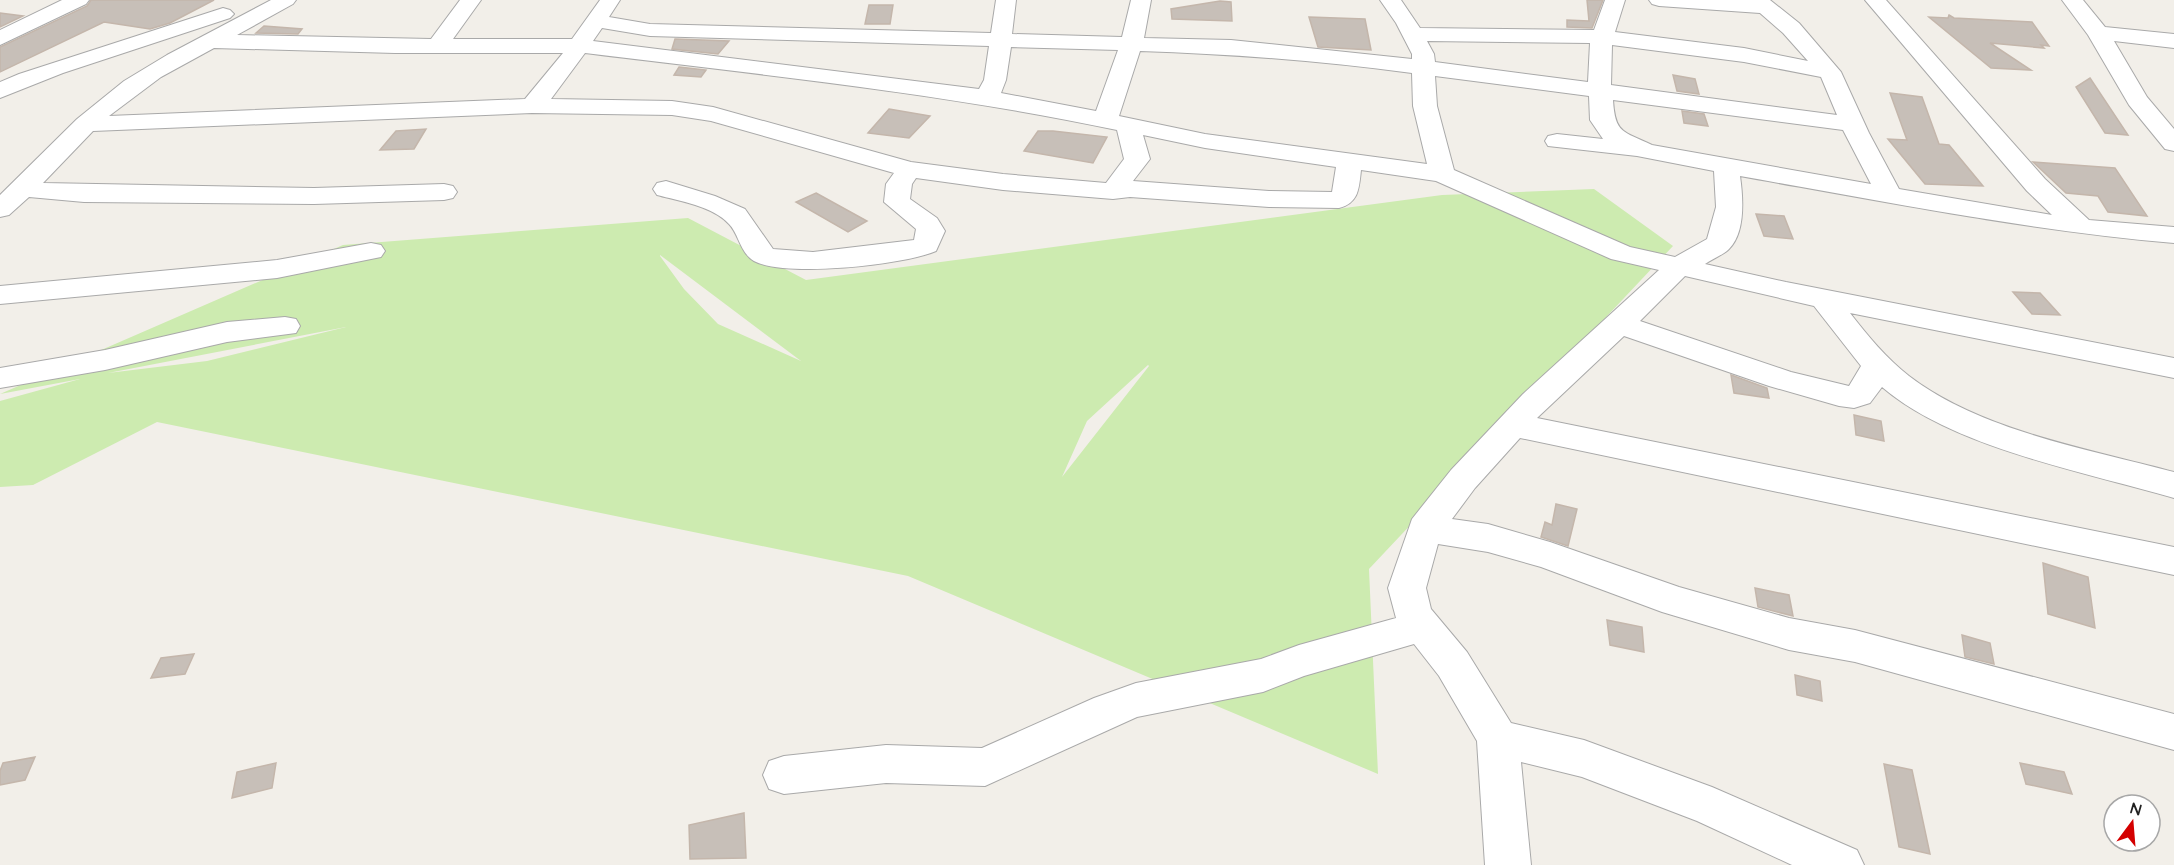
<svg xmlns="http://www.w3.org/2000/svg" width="2174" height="865" font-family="Quicksand,sans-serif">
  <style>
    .grass { fill: #cdebb0; fill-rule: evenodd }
    .building { fill: #c7bfb8; stroke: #c4b6ab; stroke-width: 1.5 }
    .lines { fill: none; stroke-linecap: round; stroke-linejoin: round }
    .minor-casing { stroke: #a9a9a9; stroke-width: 2 }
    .minor { fill: #fff; fill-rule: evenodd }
  </style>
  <rect width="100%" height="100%" fill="#f2efe9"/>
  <path class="grass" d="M1594,189L1673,246L1369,569L1378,774L908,576L157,422L33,485L0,487V401L80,379L0,394L343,245L688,218L806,280L1442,195ZM660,256V255L801,361L718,324L684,289ZM346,327L207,361L108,373ZM1148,365L1149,366L1062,477L1087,421Z"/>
  <g class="building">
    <path d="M91,0H214L170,23L150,29L104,22L0,72V47L87,6Z"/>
    <path d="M1587,0H1603L1592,28L1567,27V20L1589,21Z"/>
    <path d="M1220,1L1231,2L1232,21L1172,19L1171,9Z"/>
    <path d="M869,5H893L890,24H865Z"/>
    <path d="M0,13L23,16L0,27Z"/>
    <path d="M1949,15L1954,18L2032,22L2049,46L2041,45L2044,48L1990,43L2031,70L1991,68L1929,17L1948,18Z"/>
    <path d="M1309,17L1365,19L1371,50L1318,47Z"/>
    <path d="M264,26L302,29L298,34L256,33Z"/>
    <path d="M675,39L729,41L718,54L672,49Z"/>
    <path d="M679,67L706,70L701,77L674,75Z"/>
    <path d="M1673,75L1695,79L1699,94L1677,91Z"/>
    <path d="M2090,78L2128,135L2105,133L2076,87Z"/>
    <path d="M1890,93L1922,97L1939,144L1949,145L1983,186L1925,184L1888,139L1907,140Z"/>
    <path d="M889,109L930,116L909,138L868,133Z"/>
    <path d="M1682,111L1704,114L1708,126L1684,123Z"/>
    <path d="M426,129L414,149L380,150L396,131Z"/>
    <path d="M1038,131H1053L1107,137L1093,163L1024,151Z"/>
    <path d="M2033,162L2115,168L2147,216L2108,212L2098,196L2066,193Z"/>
    <path d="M816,193L867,221L848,232L796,202Z"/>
    <path d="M1756,214L1784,216L1793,239L1764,236Z"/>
    <path d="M2013,292L2040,293L2060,315L2032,314Z"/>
    <path d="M1731,375L1767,388L1769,398L1734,393Z"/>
    <path d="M1854,415L1881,421L1884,441L1856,435Z"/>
    <path d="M1556,504L1577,509L1568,546L1541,537L1545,522L1552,525Z"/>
    <path d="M2043,563L2088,577L2095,628L2048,614Z"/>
    <path d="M1755,588L1789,595L1793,616L1758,607Z"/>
    <path d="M1607,620L1642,627L1644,652L1610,645Z"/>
    <path d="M1962,635L1990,643L1994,664L1965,657Z"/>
    <path d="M194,654L185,674L151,678L161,658Z"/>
    <path d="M1795,675L1820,681L1822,701L1797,695Z"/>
    <path d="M35,757L25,780L0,785V771L3,763Z"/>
    <path d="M276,763L272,788L232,798L237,772Z"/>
    <path d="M2020,763L2064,772L2072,794L2026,784Z"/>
    <path d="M1884,764L1912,770L1930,854L1899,847Z"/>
    <path d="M744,813L746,858L690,859L689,825Z"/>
  </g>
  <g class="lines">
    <g class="minor-casing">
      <g id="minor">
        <path d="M62,0H89L86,4L0,45V30Z"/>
        <path d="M271,0H296L293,4L237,35L431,39L460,0H481L453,39H572L600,0H620L609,17L650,24L991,33L996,0H1016L1012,34L1122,37L1131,0H1151L1144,38L1231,40L1412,59V54L1396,23L1380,0H1401L1420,28L1594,30L1605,0H1625L1615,32L1744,48L1808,61L1783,33L1760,13L1659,6L1652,4L1649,0H1770L1799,23L1841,72L1869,133L1899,189L2052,215L2027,191L1865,0H1886L2045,179L2089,220L2174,227V243C2027,230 1885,202 1740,176C1743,197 1746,232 1729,249C1723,255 1712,259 1705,264L1786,282L2174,358V378L1850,313C1868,336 1886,358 1909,376C1981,431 2088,449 2174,472V498C2085,472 1953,448 1882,387L1870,403L1854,408L1839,406L1769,386L1624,336L1537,418L2174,547V575L1520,438L1475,488L1452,519L1488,524L1550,542L1679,587L1789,618L1855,630L2174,714V750L1855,662L1789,650L1662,612L1541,567L1488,552L1438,544L1426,588L1431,609L1467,652L1511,723L1584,740L1712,787L1857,850L1864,865H1792L1697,821L1582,777L1521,762L1531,865H1485L1477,741L1439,676L1414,644L1304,676L1263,692L1137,717L985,786L886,783L784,794L769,789L763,775L769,761L784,756L886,745L982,748L1094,698L1136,683L1261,659L1299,645L1396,618L1388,588L1412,519L1451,470L1523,394L1659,270L1611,259L1436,181L1361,170C1359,188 1359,203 1339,208L1269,207L1130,197L1113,199L1003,190L916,178L912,184L910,199L937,218L945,231L936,251C904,265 785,278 754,261C740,253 739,234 729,224C713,206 679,201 657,195L653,189L657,183L666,181L715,196L745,209L773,249L813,252L914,240L916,229L884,202L886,184L894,173L711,121L672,115L532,113L93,131L43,183L314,188L444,184L453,186L457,192L453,198L444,200L314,204L84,202L29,197L9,215L0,217V195L77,119L124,81L167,55ZM602,28L650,36L989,46L984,80L979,89L593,41ZM1427,41L1590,43L1588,82L1435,62L1434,54ZM1612,45L1744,62L1821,77L1837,115L1611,85ZM1011,47L1118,50L1096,111L1001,93L1006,80ZM214,48L395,53H563L525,99L109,116L161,77ZM1140,51C1232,54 1322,61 1412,73L1413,106L1427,164L1205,134L1119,116ZM585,53C763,75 942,93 1117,130L1124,159L1106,183L1003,174L911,162L713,107L672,101L551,99ZM1435,76L1589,96L1590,120L1603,139L1557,134L1548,136L1545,141L1548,146L1637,156L1714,171L1716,207L1707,239L1675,257L1630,247L1454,170L1437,106ZM1613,100L1843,130L1871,184L1652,145C1623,131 1615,134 1613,100ZM1143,135L1205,148L1336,167L1332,192L1269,191L1133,181L1150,159ZM1685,276L1814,306L1861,366L1849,386L1791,372L1640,321Z"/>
        <path d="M2062,0H2083L2105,27L2174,34V48L2114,41L2147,97L2174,129V151L2165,149L2129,105L2088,35Z"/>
        <path d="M223,8L230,10L234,14L230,18L63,73L0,98V82L19,74Z"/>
        <path d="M371,243L381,245L385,251L381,257L277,278L0,304V286L277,260Z"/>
        <path d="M285,317L296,319L300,326L296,333L227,342L105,370L0,388V368L105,350L227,322Z"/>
      </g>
    </g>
    <use href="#minor" class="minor"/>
  </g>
  <g transform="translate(2132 823) rotate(16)"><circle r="28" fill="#ffffff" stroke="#a7a7a7" stroke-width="1.5"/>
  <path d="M0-4.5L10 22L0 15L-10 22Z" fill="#d40000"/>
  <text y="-9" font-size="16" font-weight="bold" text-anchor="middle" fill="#222222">N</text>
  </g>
</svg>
